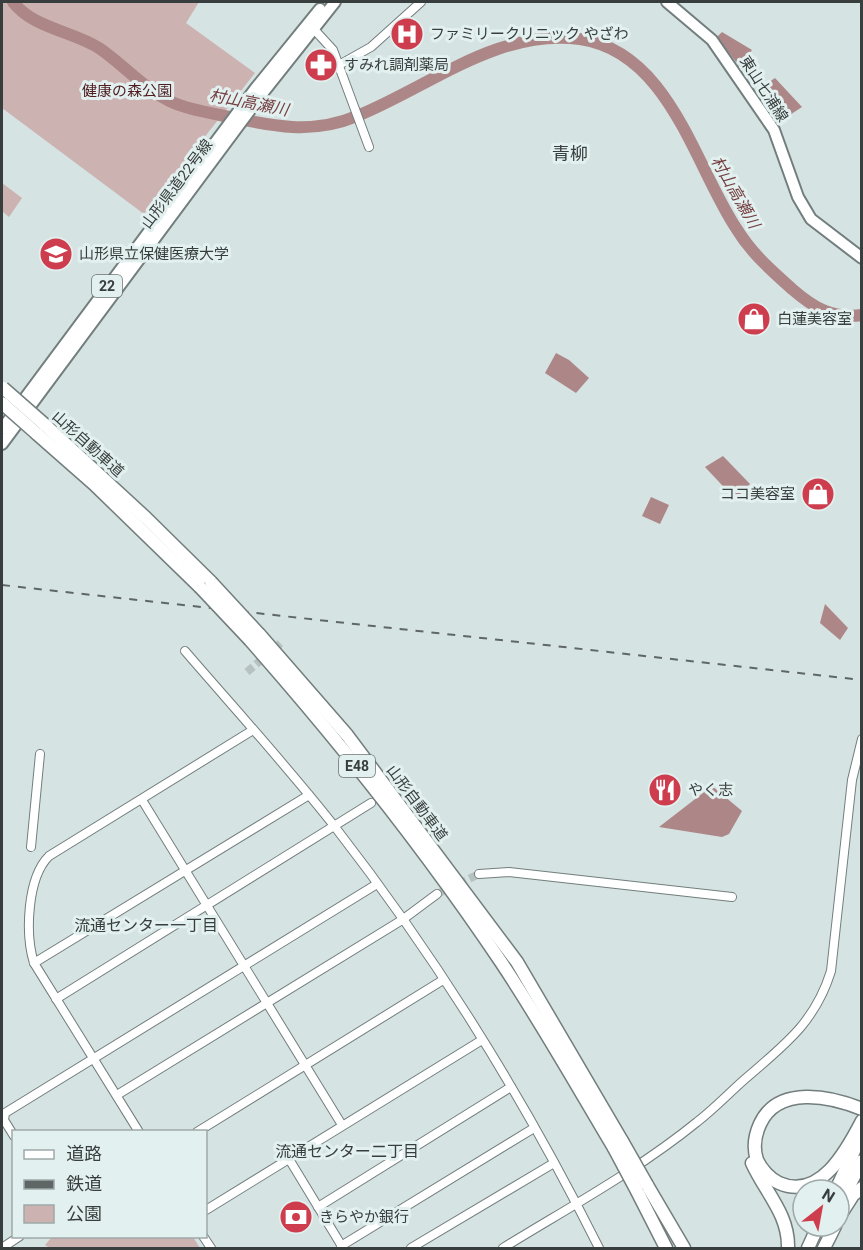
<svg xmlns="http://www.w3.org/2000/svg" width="863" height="1250" font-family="Roboto,'Noto Sans JP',sans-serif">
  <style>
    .green { fill: #cdb2b2 }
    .water { fill: #ad8787 }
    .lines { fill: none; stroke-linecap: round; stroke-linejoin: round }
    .river { stroke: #ad8787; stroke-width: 12 }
    .minor-tunnel { stroke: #b6c2c1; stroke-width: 8; stroke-dasharray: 8 4; stroke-linecap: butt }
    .minor-casing { stroke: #727e7d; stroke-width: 10 }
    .major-casing { stroke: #727e7d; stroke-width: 14 }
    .highway-casing { stroke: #727e7d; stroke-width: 15 }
    .minor { stroke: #fff; stroke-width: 8 }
    .major { stroke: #fff; stroke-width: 10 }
    .highway { stroke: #fff; stroke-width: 12 }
    .rail { stroke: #5f6766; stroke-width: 2; stroke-dasharray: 8 8; stroke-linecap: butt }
    .highway-bridge-casing { stroke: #727e7d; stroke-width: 15; stroke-linecap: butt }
    .highway-bridge { stroke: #fff; stroke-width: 12 }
    .labels { text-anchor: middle; stroke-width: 6; stroke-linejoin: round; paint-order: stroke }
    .shield { fill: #e2f0ef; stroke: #6b7372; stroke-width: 1.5 }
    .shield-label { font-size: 14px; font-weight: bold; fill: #383e3d }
    .poi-label { font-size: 15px; fill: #383e3d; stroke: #e2f0ef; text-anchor: start }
    .street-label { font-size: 15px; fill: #383e3d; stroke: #e2f0ef }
    .park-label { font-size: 15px; fill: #4f1d20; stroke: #e2f0ef }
    .water-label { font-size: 16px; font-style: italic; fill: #763f42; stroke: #e2f0ef }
    .neighbourhood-label { font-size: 16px; fill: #383e3d; stroke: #e2f0ef }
    .quarter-label { font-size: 18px; fill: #383e3d; stroke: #e2f0ef }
  </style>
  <rect width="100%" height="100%" fill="#d5e3e2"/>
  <g class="green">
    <path d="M2,2H199L186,23L255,73L144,214L2,108Z"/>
    <path d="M2,183L22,198L9,217L2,211Z"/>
    <path d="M193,1237L200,1248H50L45,1245L52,1237Z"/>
  </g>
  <g class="water">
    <path d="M722,32L752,50L740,67L717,37Z"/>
    <path d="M775,78L802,107L779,122L756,91Z"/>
    <path d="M556,353L569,360L589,378L576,393L545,373Z"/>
    <path d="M723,456L750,484L735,499L705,467Z"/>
    <path d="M651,497L669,505L660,524L642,516Z"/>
    <path d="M825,604L848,628L840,640L820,623Z"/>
    <path d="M712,786L742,811L729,834L722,837L659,827Z"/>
  </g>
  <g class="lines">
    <path class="river" d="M13,2C33,28 72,31 99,48C124,65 146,91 174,103C188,109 205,112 220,115C267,125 310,136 357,116C429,87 498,28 580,39C669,52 694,164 736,228C752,254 770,269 792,289C814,308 832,319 862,315"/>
    <g class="minor-tunnel">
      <path d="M247,672L283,641"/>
      <path d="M437,894L479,874"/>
    </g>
    <g class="minor-casing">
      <g id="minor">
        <path d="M311,26L333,50L369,147"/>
        <path d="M339,65L371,47L421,2"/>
        <path d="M185,651C235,709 287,766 335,827C436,957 525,1100 599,1248"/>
        <path d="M142,800L342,1125"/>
        <path d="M31,847L40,754"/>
        <path d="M479,874L509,872L732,897"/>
        <path d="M34,963L309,795"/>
        <path d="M56,999L371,803"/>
        <path d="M117,1095L402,920L437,894"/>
        <path d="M139,1132L34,963C25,934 27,878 49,856L253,730"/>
        <path d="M197,1132L443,980"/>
        <path d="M14,1136L4,1120L5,1113L377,884"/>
        <path d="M289,1159L343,1248"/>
        <path d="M318,1207L511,1087"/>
        <path d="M206,1210L482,1040"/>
        <path d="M203,1236L211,1248"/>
        <path d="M341,1246L534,1128"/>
        <path d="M2,1248L20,1236"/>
        <path d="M411,1248L554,1163"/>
        <path d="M503,1248C568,1208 638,1170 697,1122C714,1109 729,1093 745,1079C784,1045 815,1023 831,971L852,780L862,739"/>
      </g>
    </g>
    <g class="major-casing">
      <g id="major">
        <path d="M667,2L712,40L774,130L798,197L811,219L862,258"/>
        <path d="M2,429L255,89L320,9"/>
        <path d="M2,444L262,94L335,2"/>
      </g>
    </g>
    <g class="highway-casing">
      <g id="highway">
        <path d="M44,424L146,518L211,582"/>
        <path d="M36,433L94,484L200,587"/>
        <path d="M259,634L347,735L517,962L622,1141"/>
        <path d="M250,640C340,742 425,849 501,962C541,1022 577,1086 614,1148"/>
        <path d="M862,1109C830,1096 778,1085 760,1124C755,1135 753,1148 757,1160C761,1169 770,1179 779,1183C820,1201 847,1150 862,1121"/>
        <path d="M752,1163C765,1192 789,1214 788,1248"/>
        <path d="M647,1185L684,1248"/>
        <path d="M836,1190L858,1142"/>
        <path d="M638,1193L666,1248"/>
        <path d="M839,1205L862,1161"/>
        <path d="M839,1217L853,1195L862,1188"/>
        <path d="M808,1248L818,1226"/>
        <path d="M824,1248L835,1226"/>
      </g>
    </g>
    <use href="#minor" class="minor"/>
    <use href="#major" class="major"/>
    <use href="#highway" class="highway"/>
    <path class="rail" d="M2,585L862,680"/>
    <g class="highway-bridge-casing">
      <g id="highway-bridge">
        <path d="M3,388L44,424"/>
        <path d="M2,403L36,433"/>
        <path d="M211,582L259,634"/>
        <path d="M200,587L250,640"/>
        <path d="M622,1141L647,1185"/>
        <path d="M614,1148L638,1193"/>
      </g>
    </g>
    <use href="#highway-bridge" class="highway-bridge"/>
  </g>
  <defs>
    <g id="hospital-disc" transform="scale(1.725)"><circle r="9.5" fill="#cd3d4e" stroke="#e2f0ef"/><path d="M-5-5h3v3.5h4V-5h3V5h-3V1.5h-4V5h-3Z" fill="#fff"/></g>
    <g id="pharmacy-disc" transform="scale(1.725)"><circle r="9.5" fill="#cd3d4e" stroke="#e2f0ef"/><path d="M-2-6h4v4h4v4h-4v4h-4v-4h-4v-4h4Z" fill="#fff"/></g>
    <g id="school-disc" transform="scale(1.725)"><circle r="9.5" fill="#cd3d4e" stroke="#e2f0ef"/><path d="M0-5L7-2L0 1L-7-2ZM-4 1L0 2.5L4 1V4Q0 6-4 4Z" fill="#fff"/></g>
    <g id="shop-disc" transform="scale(1.725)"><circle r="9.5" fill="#cd3d4e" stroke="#e2f0ef"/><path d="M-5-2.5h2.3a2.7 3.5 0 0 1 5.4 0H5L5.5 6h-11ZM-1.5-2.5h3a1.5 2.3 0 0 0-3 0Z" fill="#fff"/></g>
    <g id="restaurant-disc" transform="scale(1.725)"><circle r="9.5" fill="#cd3d4e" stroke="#e2f0ef"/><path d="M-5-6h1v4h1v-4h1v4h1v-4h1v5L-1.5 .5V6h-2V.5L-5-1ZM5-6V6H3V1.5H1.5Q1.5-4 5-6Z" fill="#fff"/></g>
    <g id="bank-disc" transform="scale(1.725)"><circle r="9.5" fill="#cd3d4e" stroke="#e2f0ef"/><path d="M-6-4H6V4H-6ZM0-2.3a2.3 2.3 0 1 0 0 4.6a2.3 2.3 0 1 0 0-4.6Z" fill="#fff"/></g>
  </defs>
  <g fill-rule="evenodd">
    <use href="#hospital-disc" x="407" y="34"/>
    <use href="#pharmacy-disc" x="321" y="65"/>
    <use href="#school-disc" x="56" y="254"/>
    <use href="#shop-disc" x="754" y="319"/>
    <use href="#shop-disc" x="818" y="494"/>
    <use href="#restaurant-disc" x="665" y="790"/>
    <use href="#bank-disc" x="296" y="1217"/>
  </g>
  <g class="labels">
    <g class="shield">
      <rect x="92" y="275" width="30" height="22" rx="4.5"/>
      <rect x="339" y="755" width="36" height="22" rx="4.5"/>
    </g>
    <g class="shield-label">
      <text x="107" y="291">22</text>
      <text x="357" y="771">E48</text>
    </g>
    <g class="poi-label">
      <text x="430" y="39">ファミリークリニック やざわ</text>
      <text x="344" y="70">すみれ調剤薬局</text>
      <text x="79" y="259">山形県立保健医療大学</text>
      <text x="777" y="324">白蓮美容室</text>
      <text x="795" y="499" text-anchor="end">ココ美容室</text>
      <text x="688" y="795">やく志</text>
      <text x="319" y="1222">きらやか銀行</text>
    </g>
    <g class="street-label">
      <text transform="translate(764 89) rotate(57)" y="5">東山七浦線</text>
      <text transform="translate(177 184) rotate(-53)" y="5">山形県道22号線</text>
      <text transform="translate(88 444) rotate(42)" y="5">山形自動車道</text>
      <text transform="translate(417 803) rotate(53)" y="5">山形自動車道</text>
    </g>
    <g class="park-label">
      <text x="127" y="96">健康の森公園</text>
    </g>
    <g class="water-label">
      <text transform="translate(249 102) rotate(11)" y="6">村山高瀬川</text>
      <text transform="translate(736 192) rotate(60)" y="6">村山高瀬川</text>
    </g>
    <g class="neighbourhood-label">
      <text x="146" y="931">流通センター一丁目</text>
      <text x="347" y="1157">流通センター二丁目</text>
    </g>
    <g class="quarter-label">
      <text x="570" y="160">青柳</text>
    </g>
  </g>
  <rect width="863" height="1250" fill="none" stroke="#383e3d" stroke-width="6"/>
  <rect x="12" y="1130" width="195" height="108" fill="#e2f0ef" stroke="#9ea9a8" stroke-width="1.5"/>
  <rect x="24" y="1150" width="30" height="9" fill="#ffffff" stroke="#9ea9a8" stroke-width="1.5"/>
  <text x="66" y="1160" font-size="18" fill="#383e3d">道路</text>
  <rect x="24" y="1180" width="30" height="9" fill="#5f6766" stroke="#9ea9a8" stroke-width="1.5"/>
  <text x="66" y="1190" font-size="18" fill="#383e3d">鉄道</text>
  <rect x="24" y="1205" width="30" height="18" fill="#cdb2b2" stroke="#9ea9a8" stroke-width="1.5"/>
  <text x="66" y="1220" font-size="18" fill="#383e3d">公園</text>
  <g transform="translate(821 1208) rotate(31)"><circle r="28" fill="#e2f0ef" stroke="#9ea9a8" stroke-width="1.5"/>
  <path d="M0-4.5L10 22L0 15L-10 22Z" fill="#cd3d4e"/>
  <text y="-9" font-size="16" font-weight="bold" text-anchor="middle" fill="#383e3d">N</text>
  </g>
</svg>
